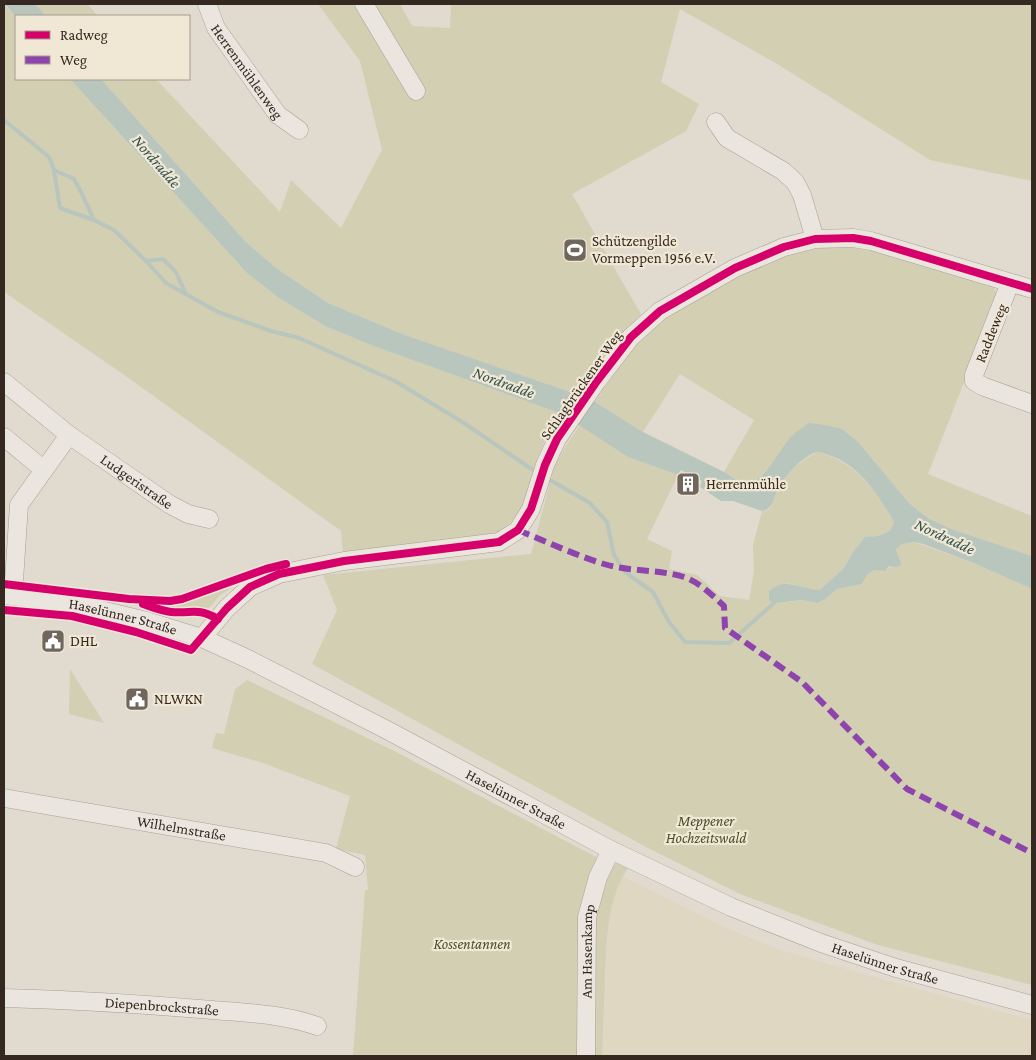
<svg xmlns="http://www.w3.org/2000/svg" width="1036" height="1060" font-family="'Crimson Pro',serif">
  <style>
    .farmland { fill: #dfd7c1 }
    .green { fill: #d2cfb3 }
    .water { fill: #b9c6bd }
    .lines { fill: none; stroke-linecap: round; stroke-linejoin: round }
    .stream { stroke: #b9c6bd; stroke-width: 4 }
    .minor-casing { stroke: #a7a097; stroke-width: 19 }
    .minor { stroke: #eae6df; stroke-width: 18 }
    .quiet { stroke: #8e44ad; stroke-width: 6; stroke-dasharray: 12 6; stroke-linecap: butt }
    .cycleway-casing { stroke: #f1e7d5; stroke-width: 11 }
    .cycleway { stroke: #d6006c; stroke-width: 8 }
    .labels { text-anchor: middle; stroke-width: 4.5; stroke-linejoin: round; paint-order: stroke }
    .street-label { font-size: 15px; fill: #352820; stroke: #f1e7d5 }
    .poi-label { font-size: 15px; fill: #352820; stroke: #f1e7d5; text-anchor: start }
    .park-label { font-size: 15px; font-style: italic; fill: #494f29; stroke: #f1e7d5 }
    .water-label { font-size: 16px; font-style: italic; fill: #31534d; stroke: #f1e7d5 }
  </style>
  <rect width="100%" height="100%" fill="#e1dacf"/>
  <path class="farmland" d="M622,876L722,926L780,950L845,969L1032,1020V1056H602L608,928L613,898Z"/>
  <g class="green">
    <path d="M4,4L16,17V79H70L247,273L279,298L325,326L371,345L562,414L547,435L536,462L524,504L512,521L495,534L343,554L341,531L130,379L4,292Z"/>
    <path d="M35,4H87L98,16H46Z"/>
    <path d="M318,4H400L412,26L450,28L451,4H1032V181L930,160L779,65L680,9L661,82L699,104L686,131L572,194L642,316C616,339 597,366 576,394L402,334L328,303L276,268L245,241L101,79H156L280,212L291,180L341,228L382,150L360,61Z"/>
    <path d="M840,244L870,249L993,286L998,296L928,474L1032,516V556L954,530L929,519L909,503L858,442L773,463L756,482L746,486L724,472L754,420L680,374L643,432L595,402L636,343L654,326L696,299L767,262L789,255Z"/>
    <path d="M580,425L628,457L678,475L647,539L672,551L669,569L697,575L720,596L749,600L754,572L753,545L762,511C765,511 766,511 769,509C774,504 776,493 779,486C787,471 803,459 818,452C857,463 875,489 894,522L890,531L878,536L865,537L853,552L844,568L820,590H811L788,583V602L802,600L817,603L824,600L837,589L862,584L867,575L874,570L884,571L900,559L897,555L896,549L902,544L914,542L976,564L1032,589V985L878,945L740,894L646,847L312,664L337,610L323,575L531,554L554,468L565,447Z"/>
    <path d="M241,581L219,596L209,608H165V603L182,601Z"/>
    <path d="M70,669L104,723L69,714Z"/>
    <path d="M247,680L394,751L598,858L581,1056H353L365,890H368L365,855L336,849L350,796L263,763L212,748L216,733L224,734L235,689Z"/>
    <path d="M617,862L628,868C606,901 607,941 605,979C604,1005 603,1031 602,1056H590L592,918L605,880Z"/>
  </g>
  <g class="water">
    <path d="M5,4H35L46,16L16,17Z"/>
    <path d="M70,79H101L245,241L276,268L328,303L402,334L576,394L595,402L643,432L724,472L746,486C767,478 776,455 789,439C794,433 802,428 809,423L825,425L842,429L858,442L909,503L929,519L954,530L1032,556V589L976,564L923,544L914,542L902,544L896,549C897,555 900,558 901,565L896,567L889,566L885,571L874,570L867,575L862,584L837,589L824,600L817,603L802,600L774,603L769,601V591C787,576 800,590 820,590L844,568L853,552L865,537L878,536L890,531L894,522C879,496 859,464 828,455C825,454 821,452 817,452C805,455 786,474 780,485C774,494 775,509 762,511L733,501H721L700,487L702,481L681,470L678,475L628,457L562,414L371,345L325,326L279,298L247,273Z"/>
  </g>
  <g class="lines">
    <g class="stream">
      <path d="M4,120L49,157L54,170L74,179L81,192L94,220L114,230L146,261L166,283L218,312L271,331L299,338L395,381L464,423L533,470"/>
      <path d="M54,170L60,208L94,220"/>
      <path d="M146,261L163,259L176,272L185,292"/>
      <path d="M550,480L590,503L607,522L614,555L625,572L653,592L669,622L685,642L729,643L774,603"/>
    </g>
    <g class="minor-casing">
      <g id="minor">
        <path id="s1" d="M207,4L216,28L278,115L299,130"/>
        <path d="M364,4L416,91"/>
        <path d="M716,122L727,138L783,171L795,182L802,195L815,239"/>
        <path d="M1010,283L974,375V381L982,386L1032,404"/>
        <path id="s2" d="M4,382L69,435L169,504L188,514L209,519"/>
        <path d="M4,437L44,470"/>
        <path id="s3" d="M4,595L75,604L147,621L202,638L248,659L387,730L611,850L731,907L821,943L896,968L1032,1005"/>
        <path d="M13,596L19,505L69,435"/>
        <path d="M202,638L227,608L250,587L279,574L344,561L499,542L518,530L531,509L545,465L557,439L597,381L631,337L660,311L735,268L784,247L815,239L853,238L871,241L1032,289"/>
        <path id="s4" d="M4,798L326,853L355,867"/>
        <path id="s5" d="M4,998C74,1000 143,1004 212,1010C247,1013 284,1014 317,1026"/>
        <path id="s6" d="M586,1056L587,917L598,877L611,850"/>
      </g>
    </g>
    <use href="#minor" class="minor"/>
    <path class="quiet" d="M518,530C547,542 575,555 604,564C630,572 658,569 684,577C699,582 712,595 724,606L725,628L802,682L907,789L1032,853"/>
    <g class="cycleway-casing">
      <g id="cycleway">
        <path d="M4,584L129,599L170,601L182,599L266,569L286,564"/>
        <path d="M143,604C152,607 162,611 171,612C193,614 196,607 218,619"/>
        <path d="M4,610L72,616L136,632L191,650L227,608L250,587L279,574L344,561L499,542L518,530L531,509L545,465L557,439L597,381L631,337L660,311L735,268L784,247L815,239L853,238L871,241L1032,289"/>
      </g>
    </g>
    <use href="#cycleway" class="cycleway"/>
  </g>
  <defs>
    <g id="stadium-square" transform="scale(1.25)"><rect x="-9" y="-9" width="18" height="18" rx="4" fill="#71665d" stroke="#f1e7d5"/><path d="M0-5a6.5 5 0 1 0 0 10a6.5 5 0 1 0 0-10ZM-3.5-1.8h7v3.6h-7Z" fill="#fff"/></g>
    <g id="building-square" transform="scale(1.25)"><rect x="-9" y="-9" width="18" height="18" rx="4" fill="#71665d" stroke="#f1e7d5"/><path d="M-4-6H4V6H1V3H-1V6H-4ZM-2.5-4.3h1.7v1.8h-1.7ZM.8-4.3h1.7v1.8H.8ZM-2.5-1h1.7V.8h-1.7ZM.8-1h1.7V.8H.8Z" fill="#fff"/></g>
    <g id="civic-square" transform="scale(1.25)"><rect x="-9" y="-9" width="18" height="18" rx="4" fill="#71665d" stroke="#f1e7d5"/><path d="M-.6-6.5H3V-4.5H.6V-3L4-1V1h2V6H-6V1h2V-1L-.6-3ZM-1.2 2.5V6h2.4V2.5Z" fill="#fff"/></g>
  </defs>
  <g fill-rule="evenodd">
    <use href="#stadium-square" x="575" y="250"/>
    <use href="#building-square" x="688" y="484"/>
    <use href="#civic-square" x="53" y="641"/>
    <use href="#civic-square" x="137" y="699"/>
  </g>
  <g class="labels">
    <g class="street-label">
      <text dy="5" stroke="none"><textPath href="#s1" startOffset="79">Herrenmühlenweg</textPath></text>
      <text transform="translate(991 333) rotate(-68)" y="5">Raddeweg</text>
      <text transform="translate(581 385) rotate(-55)" y="5">Schlagbrückener Weg</text>
      <text dy="5" stroke="none"><textPath href="#s2" startOffset="166">Ludgeristraße</textPath></text>
      <text dy="5" stroke="none"><textPath href="#s3" startOffset="121">Haselünner Straße</textPath></text>
      <text dy="5" stroke="none"><textPath href="#s3" startOffset="556">Haselünner Straße</textPath></text>
      <text dy="5" stroke="none"><textPath href="#s4" startOffset="180">Wilhelmstraße</textPath></text>
      <text dy="5" stroke="none"><textPath href="#s6" startOffset="105">Am Hasenkamp</textPath></text>
      <text dy="5" stroke="none"><textPath href="#s3" startOffset="961">Haselünner Straße</textPath></text>
      <text dy="5" stroke="none"><textPath href="#s5" startOffset="158">Diepenbrockstraße</textPath></text>
    </g>
    <g class="poi-label">
      <text x="592" y="246">Schützengilde<tspan x="592" dy="17">Vormeppen 1956 e.V.</tspan></text>
      <text x="706" y="489">Herrenmühle</text>
      <text x="70" y="646">DHL</text>
      <text x="154" y="704">NLWKN</text>
    </g>
    <g class="park-label">
      <text x="706" y="826">Meppener<tspan x="706" dy="17">Hochzeitswald</tspan></text>
      <text x="472" y="949">Kossentannen</text>
    </g>
    <g class="water-label">
      <text transform="translate(157 161) rotate(49)" y="6">Nordradde</text>
      <text transform="translate(504 382) rotate(20)" y="6">Nordradde</text>
      <text transform="translate(945 536) rotate(25)" y="6">Nordradde</text>
    </g>
  </g>
  <rect width="1036" height="1060" fill="none" stroke="#352820" stroke-width="10"/>
  <rect x="15" y="15" width="175" height="65" fill="#f1e7d5" stroke="#a69b8d"/>
  <rect x="25" y="31" width="25" height="8" fill="#d6006c" stroke="#a69b8d"/>
  <text x="60" y="40" font-size="15" fill="#352820">Radweg</text>
  <rect x="25" y="56" width="25" height="8" fill="#8e44ad" stroke="#a69b8d"/>
  <text x="60" y="65" font-size="15" fill="#352820">Weg</text>
</svg>
